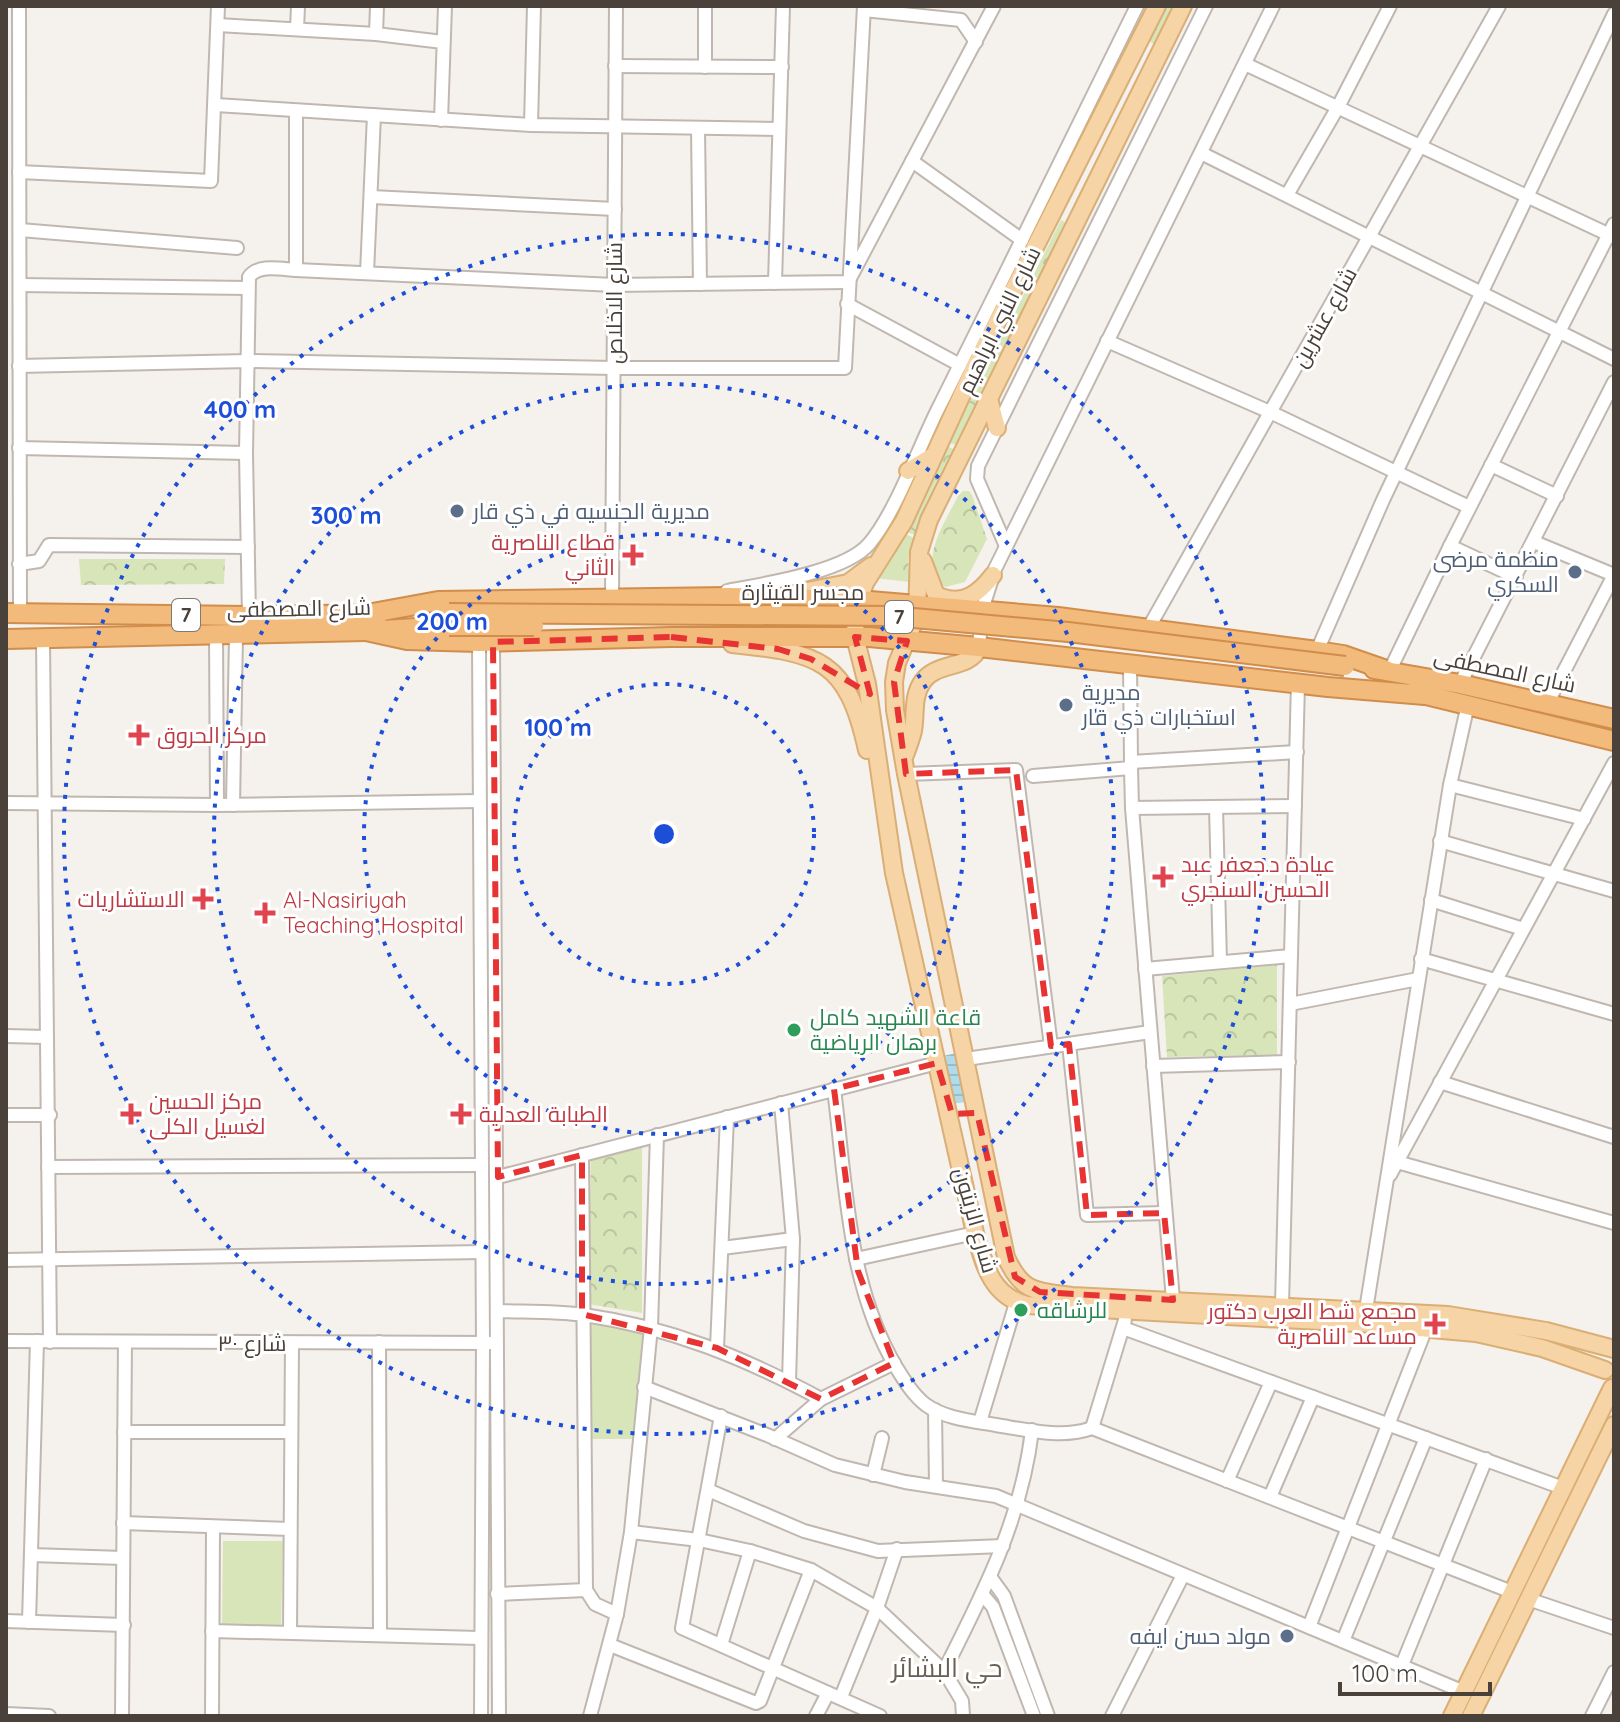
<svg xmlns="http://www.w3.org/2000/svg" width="1620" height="1722" font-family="Quicksand,Cairo,sans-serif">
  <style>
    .green { fill: #d7e5b9 }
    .forest { fill: url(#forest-crowns) }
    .water { fill: url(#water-rules) }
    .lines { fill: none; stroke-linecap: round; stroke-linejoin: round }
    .minor-casing { stroke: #c0b8b0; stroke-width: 16 }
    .major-casing { stroke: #daae75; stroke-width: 20 }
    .highway-casing { stroke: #d18d4b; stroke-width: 22 }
    .minor { stroke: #fff; stroke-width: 12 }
    .major { stroke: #f6d4a5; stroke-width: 16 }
    .highway { stroke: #f2ba7b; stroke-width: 18 }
    .highway-bridge-casing { stroke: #d18d4b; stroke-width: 22; stroke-linecap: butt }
    .highway-bridge { stroke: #f2ba7b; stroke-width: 18 }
    .marked { fill: none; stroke: #e73331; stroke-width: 6; stroke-dasharray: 16 10; stroke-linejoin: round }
    .ring { fill: none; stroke: #1d4ed8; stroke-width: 4; stroke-dasharray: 4 8 }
    .service-dot { fill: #5c6f8a; stroke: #fff; stroke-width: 3 }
    .health-dot { fill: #e0444e; stroke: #fff; stroke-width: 3 }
    .leisure-dot { fill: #2e9e5b; stroke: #fff; stroke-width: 3 }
    .labels { text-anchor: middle; stroke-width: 6; stroke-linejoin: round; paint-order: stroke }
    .shield { fill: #fff; stroke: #807a75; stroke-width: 2 }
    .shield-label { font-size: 20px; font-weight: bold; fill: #49413a }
    .street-label { font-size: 22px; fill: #49413a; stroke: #fff }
    .service-label { font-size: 22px; fill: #4e5e75; stroke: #fff; text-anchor: start }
    .health-label { font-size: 22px; fill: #be3a42; stroke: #fff; text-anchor: start }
    .leisure-label { font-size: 22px; fill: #27864d; stroke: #fff; text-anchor: start }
    .quarter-label { font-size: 26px; fill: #6b5e52; stroke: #fff }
    .centre { fill: #1d4ed8; stroke: #fff; stroke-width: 4 }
    .ring-label { font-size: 24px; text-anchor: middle; font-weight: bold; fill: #1d4ed8; stroke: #fff; stroke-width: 6; stroke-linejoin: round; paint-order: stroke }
  </style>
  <defs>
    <pattern id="forest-crowns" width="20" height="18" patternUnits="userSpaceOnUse" patternTransform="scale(2)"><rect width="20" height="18" fill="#d7e5b9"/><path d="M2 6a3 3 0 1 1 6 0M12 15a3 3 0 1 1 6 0" fill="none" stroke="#bac6a0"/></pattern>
    <pattern id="water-rules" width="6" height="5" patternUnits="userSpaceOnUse" patternTransform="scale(2)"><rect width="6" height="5" fill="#afdbeb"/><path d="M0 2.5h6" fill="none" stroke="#98bdca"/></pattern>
  </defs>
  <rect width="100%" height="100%" fill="#f5f1ed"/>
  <g class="green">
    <path d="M589,1325L643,1327L635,1439H588Z"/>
    <path d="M223,1541H283L281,1626L222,1625Z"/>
  </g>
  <g class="forest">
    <path d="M1165,6H1174L1154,44L1147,40Z"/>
    <path d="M1061,220L1068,224L1040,279L1033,276Z"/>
    <path d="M1032,278L1039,282L1014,331L1007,328Z"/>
    <path d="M1005,331L1013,336L987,386L980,382Z"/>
    <path d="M978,385L986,389L959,446L950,443Z"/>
    <path d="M949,447L957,451L915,535L907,532Z"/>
    <path d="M963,491H969L972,495L987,539L965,582L945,587C915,564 946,521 958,496Z"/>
    <path d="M905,534L914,538L908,559L910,582L875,578Z"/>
    <path d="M79,559H225L224,584L81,585Z"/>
    <path d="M1277,965V1055L1167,1057L1162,976Z"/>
    <path d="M642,1140V1313L588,1304L591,1156Z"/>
  </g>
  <path class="water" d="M957,1053L967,1102L950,1104L938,1057Z"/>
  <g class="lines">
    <g class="minor-casing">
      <g id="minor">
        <path d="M19,6L20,612"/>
        <path d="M705,6V67"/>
        <path d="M864,10L961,20L976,42"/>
        <path d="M218,25L376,34L443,42"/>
        <path d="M297,29L298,6"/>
        <path d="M376,34L377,6"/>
        <path d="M1245,64L1614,237"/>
        <path d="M615,66L782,67"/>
        <path d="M216,105L531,125L779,129"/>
        <path d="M441,120L445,6"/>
        <path d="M531,125L534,6"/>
        <path d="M698,128L700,284"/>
        <path d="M1201,153L1614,359"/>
        <path d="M912,161L1022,240"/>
        <path d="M19,172L211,181L218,6"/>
        <path d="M1287,195L1338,107L1390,6"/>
        <path d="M371,197L615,209"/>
        <path d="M20,230L237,248"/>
        <path d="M296,270V111"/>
        <path d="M367,273L374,115"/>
        <path d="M775,283L783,6"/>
        <path d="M20,285L248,288"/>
        <path d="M847,304L960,365"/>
        <path d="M1107,341L1270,412L1469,507"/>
        <path d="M19,366L248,361L614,368H845L864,6"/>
        <path d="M19,448L246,453"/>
        <path d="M1491,465L1557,496"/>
        <path d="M1534,542L1614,575"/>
        <path d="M1006,546L977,479L978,466L1206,6"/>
        <path d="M1450,546L1516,577"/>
        <path d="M19,564L39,561L49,545L248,547"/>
        <path d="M727,591C764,584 845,572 869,544C897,511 920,443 941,403C1007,271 1072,138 1137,6"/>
        <path d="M612,599L616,6"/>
        <path d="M249,616L246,453L249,277C258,264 280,269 296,270L614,285L848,282L994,6"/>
        <path d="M1148,629L1499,6"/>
        <path d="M216,634L217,805"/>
        <path d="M43,640L50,1342"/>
        <path d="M479,642L483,1343L481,1716"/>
        <path d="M493,642L499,1716"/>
        <path d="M979,647L982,610L995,569L1273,6"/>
        <path d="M1317,651L1383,500L1614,14"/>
        <path d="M1130,664L1131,762"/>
        <path d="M1390,670L1450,546L1614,224"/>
        <path d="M1460,684L1614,382"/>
        <path d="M1547,704L1614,575"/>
        <path d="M1131,768L1132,808L1173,1300"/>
        <path d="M906,774L1016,770L1051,1046"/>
        <path d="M1033,776L1131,768V762L1297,752"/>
        <path d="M1450,785L1584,819"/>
        <path d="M6,803L217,805L479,801"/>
        <path d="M233,805L236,635"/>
        <path d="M1216,807L1220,962"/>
        <path d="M1132,808L1295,806"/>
        <path d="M1440,841L1614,891"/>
        <path d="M1431,900L1523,929"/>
        <path d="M1421,959L1614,1014"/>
        <path d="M1145,969L1291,956"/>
        <path d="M1290,1004L1418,979"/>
        <path d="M6,1036L47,1037"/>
        <path d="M1069,1044L1087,1215L1164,1213"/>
        <path d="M966,1059L1150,1032"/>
        <path d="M1153,1066L1289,1062"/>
        <path d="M1440,1082L1614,1137"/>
        <path d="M834,1089C846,1183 847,1284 896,1367C904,1380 913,1395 926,1405C946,1419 973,1421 996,1425C1027,1430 1063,1439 1092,1428L1512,1592"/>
        <path d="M781,1103L793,1239L789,1382"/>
        <path d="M6,1115H50"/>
        <path d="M582,1155L586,1590L595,1604L617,1614"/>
        <path d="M1397,1162L1614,1223"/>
        <path d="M48,1167L482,1165"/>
        <path d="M1390,1175L1614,763"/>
        <path d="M498,1177L937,1063"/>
        <path d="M722,1248L793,1239"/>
        <path d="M856,1259L975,1233"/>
        <path d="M6,1260L482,1252"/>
        <path d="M1282,1305L1298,683"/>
        <path d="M1366,1310L1450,785L1468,704"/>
        <path d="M498,1311C526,1312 556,1311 584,1315C669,1327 745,1358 821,1399"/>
        <path d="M1123,1328L1563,1488"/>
        <path d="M6,1341L491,1343"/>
        <path d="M379,1342L380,1635"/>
        <path d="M717,1348L727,1117"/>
        <path d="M644,1387L767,1435L835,1465L905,1482L996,1496L1464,1692"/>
        <path d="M935,1410L936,1486"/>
        <path d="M721,1416L682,1628L880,1716"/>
        <path d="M980,1422L1016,1303"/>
        <path d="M1092,1428L1125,1320"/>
        <path d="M124,1432H291"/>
        <path d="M775,1439L821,1399L894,1363"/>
        <path d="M873,1475L882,1438"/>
        <path d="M1227,1481L1271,1382"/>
        <path d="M708,1490L804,1531L878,1551L1003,1546"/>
        <path d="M1270,1497L1313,1397"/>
        <path d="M123,1523L290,1529"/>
        <path d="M631,1532L699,1540L750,1551L811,1570L877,1608L944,1671L962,1701L963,1716"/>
        <path d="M31,1555L123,1558"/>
        <path d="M991,1578L1004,1596L1048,1716"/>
        <path d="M497,1594L586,1590"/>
        <path d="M983,1595L993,1607L1034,1716"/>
        <path d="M1528,1599L1614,1628"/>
        <path d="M6,1621L124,1625"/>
        <path d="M29,1622L37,1341"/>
        <path d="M1309,1627L1426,1328"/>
        <path d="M212,1631L479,1638"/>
        <path d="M290,1632L292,1343"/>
        <path d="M1343,1641L1426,1438"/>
        <path d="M610,1645L756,1703L760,1701L811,1570"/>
        <path d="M721,1645L750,1551"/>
        <path d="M1402,1665L1486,1459"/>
        <path d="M944,1671C983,1594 1022,1518 1032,1430"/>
        <path d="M841,1697L877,1608L897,1549"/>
        <path d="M6,1714L49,1716"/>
        <path d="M122,1716L125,1342"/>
        <path d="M212,1716L213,1528"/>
        <path d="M590,1716L617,1614L631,1532L651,1327L657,1135"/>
        <path d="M816,1716L828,1693"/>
        <path d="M1112,1716L1183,1575"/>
        <path d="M1592,1716L1614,1672"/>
      </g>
    </g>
    <g class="major-casing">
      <g id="major">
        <path d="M1157,6L976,364L904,521L865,583L856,610L855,637L867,684L894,873L975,1233C984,1264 991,1296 1027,1305L1375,1324L1476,1333L1542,1348L1605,1370"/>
        <path d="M1183,6L929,520L919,552L917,615L897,663L894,682L895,710L906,774L1006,1257C1022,1293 1036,1291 1072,1296L1448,1315L1546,1331L1614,1349"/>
        <path d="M989,399L997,428"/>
        <path d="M908,471L933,456"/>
        <path d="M923,561L936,595L955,607"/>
        <path d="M797,593L848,583L871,566"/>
        <path d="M941,597C964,606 980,592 993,575"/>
        <path d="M732,644C819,653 847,659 867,750"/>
        <path d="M905,755C908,747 911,739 913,731C916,714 912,696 923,681C937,661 970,670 979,647"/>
        <path d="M1452,1716L1612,1388"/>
        <path d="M1471,1716L1614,1425"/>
      </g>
    </g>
    <g class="highway-casing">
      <g id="highway">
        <path d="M6,613L249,616L379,614"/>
        <path d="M367,614L438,601L729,597L858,600L1058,617L1317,651L1343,655L1386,670"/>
        <path d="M366,631L407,640L479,642L671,637H869L979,647L1328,687L1425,695"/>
        <path d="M6,639L366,631L449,626"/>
        <path d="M1374,669L1460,684L1614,719"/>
        <path d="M1414,692L1614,741"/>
      </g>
    </g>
    <use href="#minor" class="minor"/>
    <use href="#major" class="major"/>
    <use href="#highway" class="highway"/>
    <g class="highway-bridge-casing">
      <g id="highway-bridge">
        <path d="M449,613L892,616L1068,632L1345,666"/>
        <path d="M449,626H534"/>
      </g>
    </g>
    <use href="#highway-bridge" class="highway-bridge"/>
  </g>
  <path class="marked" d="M671,637L778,649L811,659L870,694L855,637L907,641L894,682L906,774L1016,770L1051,1046L1069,1044L1087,1215L1164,1213L1173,1300L1040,1292L1015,1277L977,1113L952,1114L937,1063L834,1089L858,1271L894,1363L821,1399L717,1348L582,1314V1155L498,1177L493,642Z"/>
  <g class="ring">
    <circle cx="664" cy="834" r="150"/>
    <circle cx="664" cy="834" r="300"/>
    <circle cx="664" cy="834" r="450"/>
    <circle cx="664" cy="834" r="600"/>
  </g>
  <g class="service-dot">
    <circle cx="457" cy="511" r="8"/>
    <circle cx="1575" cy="572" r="8"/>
    <circle cx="1066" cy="705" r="8"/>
    <circle cx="1287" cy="1636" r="8"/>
  </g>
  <g class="health-dot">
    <path d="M629 543h8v8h8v8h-8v8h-8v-8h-8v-8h8z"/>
    <path d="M135 723h8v8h8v8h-8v8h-8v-8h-8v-8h8z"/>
    <path d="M1159 865h8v8h8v8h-8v8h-8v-8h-8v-8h8z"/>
    <path d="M199 887h8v8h8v8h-8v8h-8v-8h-8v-8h8z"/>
    <path d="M261 901h8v8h8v8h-8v8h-8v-8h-8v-8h8z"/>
    <path d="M127 1102h8v8h8v8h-8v8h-8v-8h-8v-8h8z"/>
    <path d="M457 1102h8v8h8v8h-8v8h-8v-8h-8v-8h8z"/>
    <path d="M1431 1312h8v8h8v8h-8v8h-8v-8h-8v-8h8z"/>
  </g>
  <g class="leisure-dot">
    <circle cx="794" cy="1030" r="8"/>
    <circle cx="1021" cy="1310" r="8"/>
  </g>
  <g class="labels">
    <g class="shield">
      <rect x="172" y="599" width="28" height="32" rx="6"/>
      <rect x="885" y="601" width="28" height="32" rx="6"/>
    </g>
    <g class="shield-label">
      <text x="186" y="622">7</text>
      <text x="899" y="624">7</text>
    </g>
    <g class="street-label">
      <text transform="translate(614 303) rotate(-90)" y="8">شارع الاخلاص</text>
      <text transform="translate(1324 317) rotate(-61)" y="8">شارع عشرين</text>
      <text transform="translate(999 320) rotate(-64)" y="8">شارع النبي ابراهيم</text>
      <text x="803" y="600">مجسر القيثارة</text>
      <text transform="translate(299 608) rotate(-1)" y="8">شارع المصطفى</text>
      <text transform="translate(1505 670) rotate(12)" y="8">شارع المصطفى</text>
      <text transform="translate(976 1220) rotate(74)" y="8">شارع الزيتون</text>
      <text x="252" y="1351">شارع ٣٠</text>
    </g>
    <g class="service-label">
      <text x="473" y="519">مديرية الجنسيه في ذي قار</text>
      <text x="1559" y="567" text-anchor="end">منظمة مرضى<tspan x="1559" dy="25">السكري</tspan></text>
      <text x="1082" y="700">مديرية<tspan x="1082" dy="25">استخبارات ذي قار</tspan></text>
      <text x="1271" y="1644" text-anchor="end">مولد حسن ايفه</text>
    </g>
    <g class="health-label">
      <text x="615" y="550" text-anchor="end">قطاع الناصرية<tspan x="615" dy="25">الثاني</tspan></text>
      <text x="157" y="743">مركز الحروق</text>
      <text x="1181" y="872">عيادة د.جعفر عبد<tspan x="1181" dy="25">الحسين السنجري</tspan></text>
      <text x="185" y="907" text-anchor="end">الاستشاريات</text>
      <text x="283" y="908">Al-Nasiriyah<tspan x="283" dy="25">Teaching Hospital</tspan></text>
      <text x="149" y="1109">مركز الحسين<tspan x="149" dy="25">لغسيل الكلى</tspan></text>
      <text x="479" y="1122">الطبابة العدلية</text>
      <text x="1417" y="1319" text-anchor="end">مجمع شط العرب دكتور<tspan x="1417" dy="25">مساعد الناصرية</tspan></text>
    </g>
    <g class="leisure-label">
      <text x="810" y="1025">قاعة الشهيد كامل<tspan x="810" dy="25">برهان الرياضية</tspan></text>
      <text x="1037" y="1318">للرشاقه</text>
    </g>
    <g class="quarter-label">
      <text x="947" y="1677">حي البشائر</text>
    </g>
  </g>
  <circle cx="664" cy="834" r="12" class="centre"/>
  <g class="ring-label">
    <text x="240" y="418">400 m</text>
    <text x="346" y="524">300 m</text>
    <text x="452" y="630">200 m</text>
    <text x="558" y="736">100 m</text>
  </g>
  <rect width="1620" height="1722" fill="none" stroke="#49413a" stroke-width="16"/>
  <path d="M1340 1682v12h150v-12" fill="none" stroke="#49413a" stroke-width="4"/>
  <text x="1352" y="1682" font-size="24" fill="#49413a" stroke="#ffffff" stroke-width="6" paint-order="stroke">100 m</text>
</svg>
